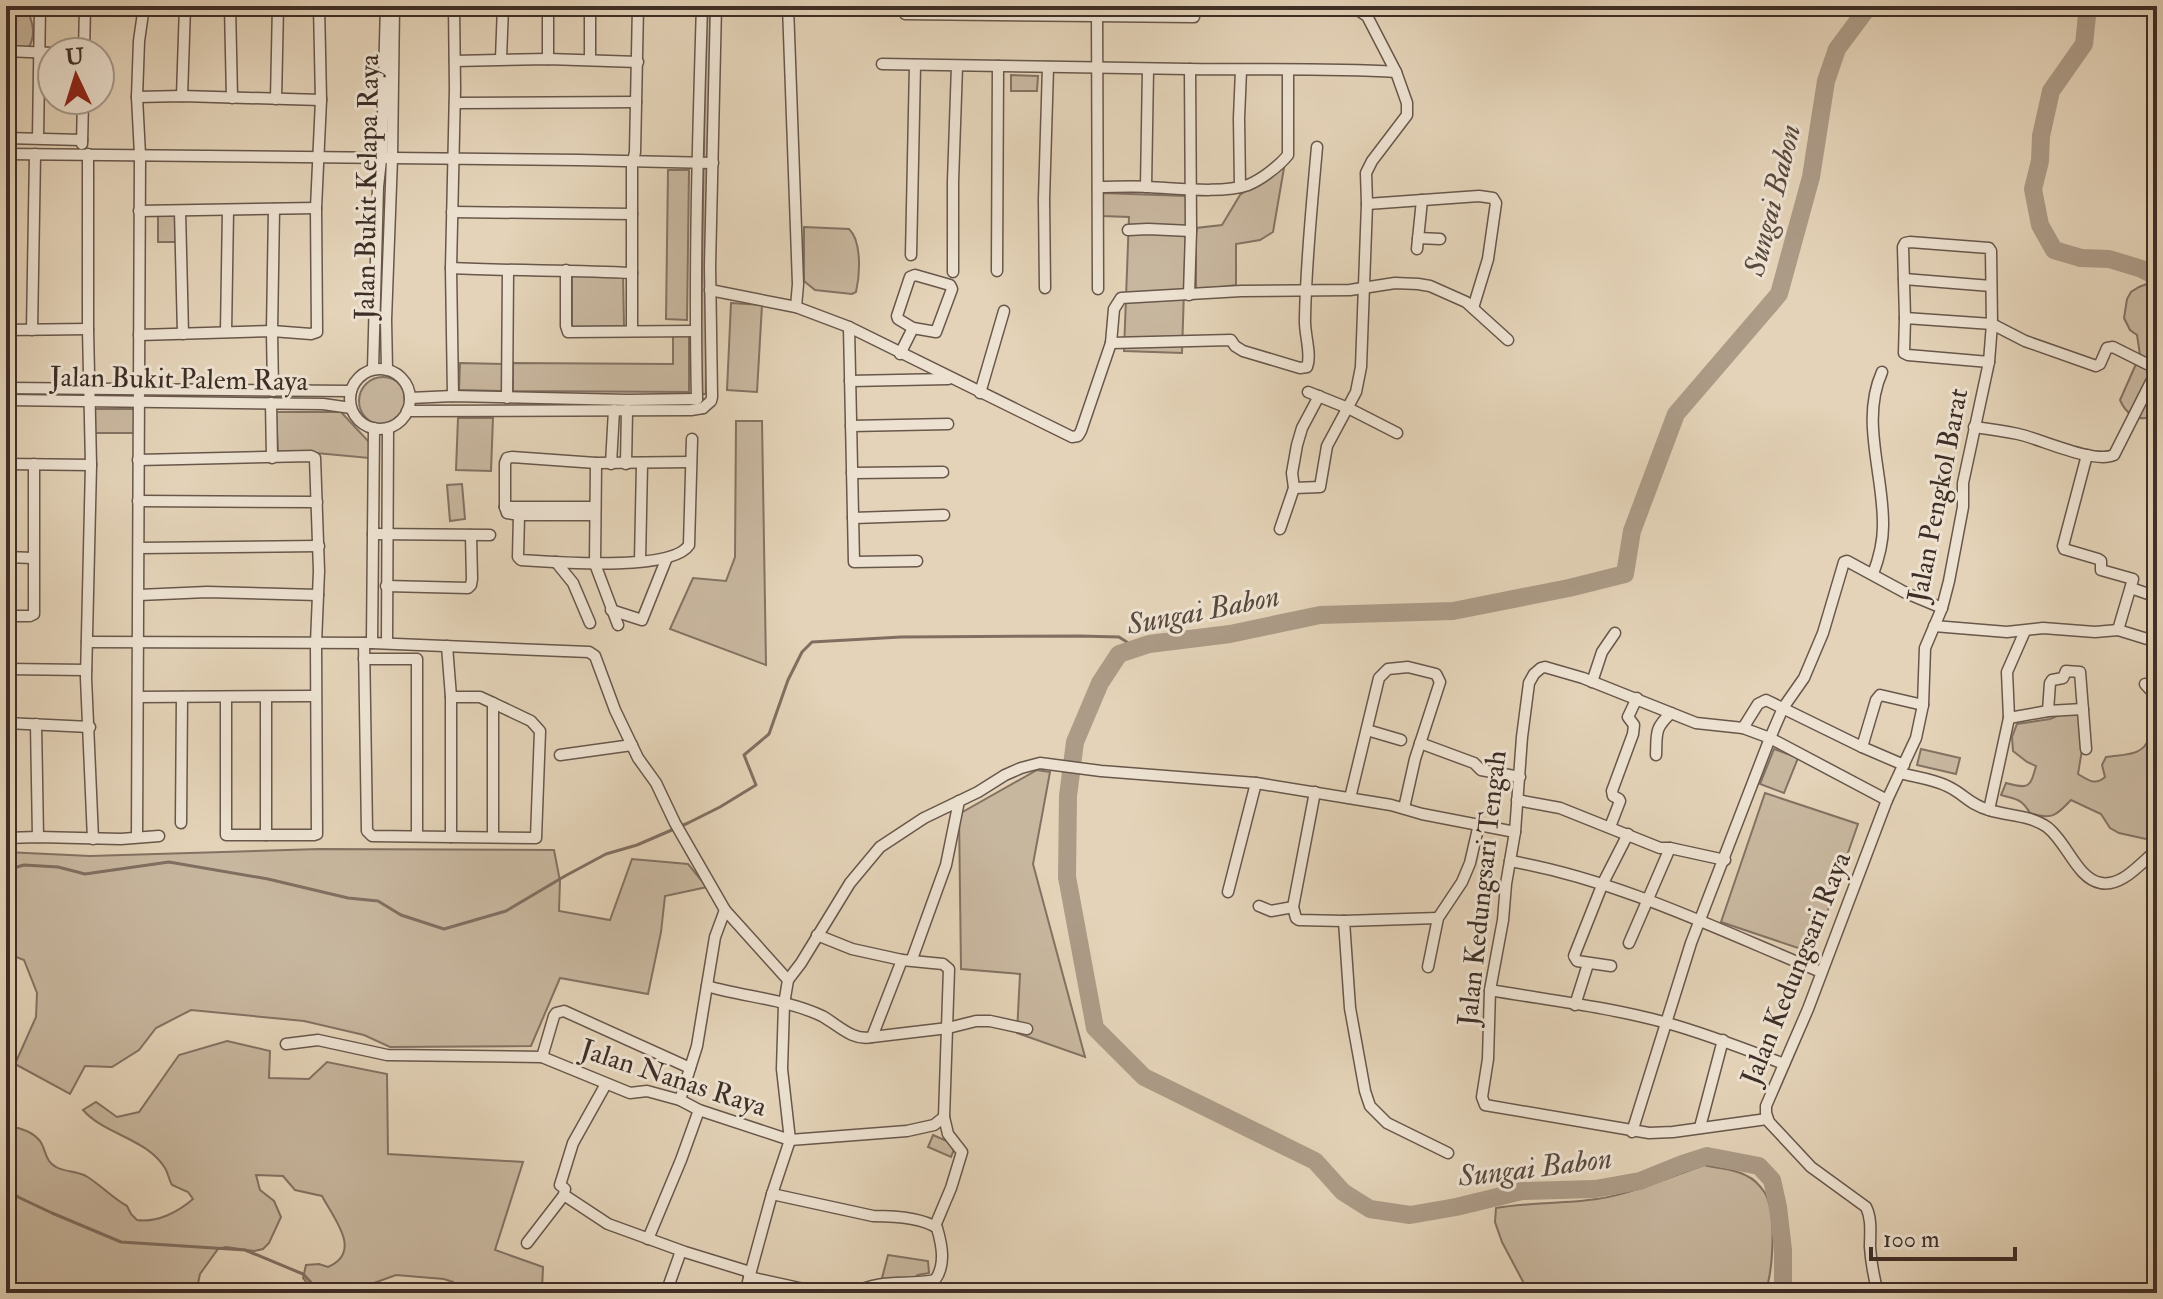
<svg xmlns="http://www.w3.org/2000/svg" width="2163" height="1299" font-family="'IM FELL Double Pica',serif">
  <style>
    .green { fill: #c8b79f; stroke: #837263; stroke-width: 2 }
    .lines { fill: none; stroke-linecap: round; stroke-linejoin: round }
    .stream { stroke: #806f61; stroke-width: 3 }
    .river { stroke: #ac9b87; stroke-width: 18 }
    .minor-casing { stroke: #68574b; stroke-width: 13 }
    .minor { stroke: #ede2d1; stroke-width: 10 }
    .labels { text-anchor: middle; stroke-width: 6; stroke-linejoin: round; paint-order: stroke }
    .street-label { font-size: 28px; fill: #3e2e27; stroke: #ede2d1 }
    .water-label { font-size: 30px; font-style: italic; fill: #5a493f; stroke: #ede2d1 }
  </style>
  <rect width="100%" height="100%" fill="#e4d3b8"/>
  <filter id="stains"><feTurbulence type="fractalNoise" baseFrequency=".0025" numOctaves="4"/><feColorMatrix values="0 0 0 0 .2 0 0 0 0 .09 0 0 0 0 .02 0 0 0 .5 -.17"/></filter>
  <radialGradient id="worn" r=".72"><stop offset=".6" stop-color="#630" stop-opacity="0"/><stop offset="1" stop-color="#630" stop-opacity=".3"/></radialGradient>
  <g class="green">
    <path d="M6,6H34L29,14C34,27 35,37 28,49H17L6,43Z"/>
    <path d="M706,6H711L706,394H700Z"/>
    <path d="M1011,75L1038,76L1037,91H1011Z"/>
    <path d="M1285,162L1273,232L1260,240L1236,244V285L1196,291V228L1222,225L1240,195Z"/>
    <path d="M668,170H689L687,320L666,319Z"/>
    <path d="M1102,193L1187,196L1182,353L1124,351L1129,217L1102,216Z"/>
    <rect x="158" y="215" width="18" height="27"/>
    <path d="M804,227L849,229C862,241 860,275 856,292L852,294L815,290L804,281Z"/>
    <path d="M623,275L624,326L572,327V276Z"/>
    <path d="M2157,280V397L2150,417C2136,422 2125,412 2120,400L2140,355L2137,335L2130,330L2124,318L2127,299L2131,292L2139,287Z"/>
    <path d="M731,303L762,305L757,392L727,390Z"/>
    <path d="M673,336H689V392L513,391V363L673,364Z"/>
    <path d="M460,363L503,364L502,391L459,390Z"/>
    <circle cx="383" cy="401" r="24"/>
    <rect x="94" y="409" width="40" height="24"/>
    <path d="M276,412H341L370,443L369,458L316,453L278,452Z"/>
    <path d="M458,418H493L491,471L456,470Z"/>
    <path d="M736,421H762L766,665L670,629L693,578L726,581L735,557Z"/>
    <path d="M462,484L465,519L450,521L447,485Z"/>
    <path d="M2079,713L2082,750L2078,774C2088,780 2095,786 2105,777L2102,765L2106,757C2123,754 2143,757 2149,738L2157,737V839H2146L2119,833L2110,828L2101,814L2071,800C2056,816 2052,820 2030,813C2021,798 2017,800 2001,795L2006,783C2029,789 2030,788 2036,766L2027,762L2013,751L2012,737L2017,724L2050,719L2062,714Z"/>
    <path d="M1774,749L1798,758L1784,793L1760,784Z"/>
    <path d="M1921,749L1960,758L1956,774L1917,765Z"/>
    <path d="M1037,770L1050,772L1033,864L1085,1057L1017,1033L1020,974L961,969L959,814Z"/>
    <path d="M1765,793L1858,824L1813,953L1721,922Z"/>
    <path d="M319,849L554,850L560,881L559,911L610,920L632,859L688,864L707,887L665,896L661,932L648,994L560,978L531,1046L390,1047L364,1035L304,1021L191,1010L156,1028L139,1050L112,1067L85,1066L70,1094L15,1064L36,1017L37,993L24,960L6,953V852L90,856Z"/>
    <path d="M227,1041L270,1051L269,1078L309,1079L327,1062L387,1074L388,1154L523,1162L495,1250L543,1267L542,1291L545,1293H468L453,1282L444,1279L396,1275L360,1288L359,1293H315L303,1278L306,1265L319,1264L328,1267C363,1252 334,1219 322,1196L295,1190L283,1176L256,1175L260,1190L274,1201L281,1217L269,1243L263,1249L254,1251L226,1247L218,1249L200,1274L196,1293H6V1125C18,1128 31,1130 40,1141C46,1149 45,1162 56,1167C65,1172 76,1171 86,1176C101,1185 112,1198 127,1206L131,1214L137,1220C157,1223 178,1212 193,1199L188,1192L172,1185C169,1180 168,1173 165,1168C146,1138 105,1135 83,1110L96,1102L117,1117L139,1112L179,1055Z"/>
    <path d="M933,1135L956,1145L951,1157L928,1147Z"/>
    <path d="M1704,1165C1719,1169 1734,1168 1747,1176C1754,1179 1761,1187 1765,1193C1777,1214 1773,1271 1765,1293H1529L1502,1242L1495,1222L1496,1208C1530,1202 1563,1204 1597,1199C1632,1194 1670,1177 1704,1165Z"/>
    <path d="M888,1255L928,1261L929,1273L918,1275L891,1293H872L882,1278Z"/>
  </g>
  <g class="lines">
    <g class="stream">
      <path d="M6,870L24,865L58,867L85,874L169,862L268,879L348,898L378,901L401,915L444,929L506,911L565,876L606,854L637,845L688,823L720,807L756,785L744,755L769,734L788,680L802,652L812,642L901,637L1080,636L1119,637L1136,648"/>
      <path d="M6,1188L18,1197L52,1213L121,1242L245,1250L303,1274L321,1293"/>
    </g>
    <g class="river">
      <path d="M2088,6L2084,44L2051,91L2041,136L2040,161L2033,189L2040,225L2054,250L2081,258L2109,259L2142,269L2157,277"/>
      <path d="M1779,1293L1783,1284V1250L1778,1207L1772,1180L1759,1166L1707,1156L1682,1164L1640,1181L1595,1189L1522,1191L1456,1207L1410,1215L1370,1209L1343,1192L1315,1161L1144,1077L1095,1028L1067,877L1068,796L1075,742L1100,683L1119,654L1149,644L1230,634L1320,615L1453,611L1569,588L1625,574L1632,531L1676,414L1779,294L1811,177L1826,81L1837,49L1869,6"/>
    </g>
    <g class="minor-casing">
      <g id="minor">
        <path d="M230,6L232,98"/>
        <path d="M788,6L798,284L796,307"/>
        <path d="M1097,6L1098,289"/>
        <path d="M905,14L1194,17"/>
        <path d="M6,51L52,53"/>
        <path d="M84,52L85,6"/>
        <path d="M501,59L503,6"/>
        <path d="M548,59V6"/>
        <path d="M590,60V6"/>
        <path d="M455,61L548,59L638,62"/>
        <path d="M882,64C984,65 1086,68 1188,69C1257,70 1326,68 1396,72"/>
        <path d="M182,96L185,6"/>
        <path d="M137,97L182,96L321,100"/>
        <path d="M276,99L278,6"/>
        <path d="M455,103L636,102"/>
        <path d="M6,138L82,140"/>
        <path d="M38,138L40,6"/>
        <path d="M82,144L83,100"/>
        <path d="M6,154L579,160L713,163"/>
        <path d="M88,154V329L91,465L86,678L93,839"/>
        <path d="M1098,187C1115,187 1132,186 1148,187C1176,188 1222,194 1248,185C1262,179 1279,166 1288,155V71"/>
        <path d="M1146,187L1148,69"/>
        <path d="M1240,187L1239,118L1241,70"/>
        <path d="M1367,204L1479,196L1493,198L1496,203L1488,259L1473,308"/>
        <path d="M139,211L316,208"/>
        <path d="M180,211L183,334"/>
        <path d="M452,212L632,214"/>
        <path d="M1128,230L1148,229L1191,231"/>
        <path d="M1418,238L1440,239"/>
        <path d="M1417,249L1422,200"/>
        <path d="M911,255L915,65"/>
        <path d="M451,268C511,271 571,270 632,273"/>
        <path d="M566,270V326L568,332L695,331"/>
        <path d="M997,271L998,66"/>
        <path d="M953,272V181L957,66"/>
        <path d="M1904,279L1991,286"/>
        <path d="M1045,288L1044,199L1048,67"/>
        <path d="M710,290L796,307L849,327L1072,437L1078,436L1081,431L1111,343L1114,309L1121,298L1241,291L1350,290L1395,283L1418,284L1430,286L1466,302L1508,340"/>
        <path d="M1189,295L1191,231L1190,69"/>
        <path d="M849,327L854,562L917,561"/>
        <path d="M6,330L88,329"/>
        <path d="M32,330L35,154"/>
        <path d="M632,331V166L635,152L638,6"/>
        <path d="M226,332L228,210"/>
        <path d="M139,335L272,331L311,334L317,332L316,208L321,100L319,6"/>
        <path d="M1111,343L1231,340L1235,346L1243,351L1300,368L1307,367C1312,354 1304,334 1305,318C1306,261 1312,204 1317,147"/>
        <path d="M900,354L913,328L936,332L952,289L950,285L915,275L910,277L897,316L898,319L913,328"/>
        <path d="M1989,362L1908,355L1904,353L1905,318L1992,324L2025,341L2096,366L2100,364L2107,348L2113,347L2157,369"/>
        <path d="M373,369L378,187L382,151L386,6"/>
        <circle cx="380" cy="399" r="30"/>
        <path d="M387,370L386,320L392,158L394,6"/>
        <path d="M850,381L948,379"/>
        <path d="M6,388L351,391"/>
        <path d="M273,391L272,331L274,209"/>
        <path d="M1308,392L1348,408L1397,433"/>
        <path d="M980,393L1004,311"/>
        <path d="M453,396L451,268L455,89L454,6"/>
        <path d="M410,398L453,396L628,400L697,399"/>
        <path d="M507,398L508,271"/>
        <path d="M697,399C694,268 698,137 702,6"/>
        <path d="M6,400L323,404L351,408"/>
        <path d="M271,403L272,458"/>
        <path d="M703,408L711,401L712,397L710,266L716,6"/>
        <path d="M407,411L691,410L703,408"/>
        <path d="M851,426L948,424"/>
        <path d="M1974,427C1989,429 2003,431 2018,434C2041,439 2093,464 2114,455L2157,370"/>
        <path d="M2087,455L2063,546L2064,549L2098,559L2101,561V570L2133,579L2118,630"/>
        <path d="M138,460L311,456L315,458L319,571L316,643L317,834L314,835H226V697"/>
        <path d="M596,463L595,564L618,625"/>
        <path d="M6,464L91,465"/>
        <path d="M611,464L614,410"/>
        <path d="M626,464L627,410"/>
        <path d="M852,473L943,472"/>
        <path d="M1294,488L1320,487L1327,446L1356,392L1361,367L1367,204L1366,173L1372,161L1407,115V103L1396,72L1367,16L1352,6"/>
        <path d="M138,501L317,502"/>
        <path d="M505,507V463L507,458L512,457L596,463L691,462"/>
        <path d="M505,507L507,513L519,515H594"/>
        <path d="M505,507H594"/>
        <path d="M519,515L518,557L521,560C553,562 672,572 689,545L692,439"/>
        <path d="M853,518L944,515"/>
        <path d="M1280,529L1294,488L1292,473L1297,445L1302,428L1319,396"/>
        <path d="M373,534L490,535"/>
        <path d="M139,548L319,546"/>
        <path d="M6,557L33,558"/>
        <path d="M640,561L642,464"/>
        <path d="M556,562L573,583L590,623"/>
        <path d="M1873,574C1879,558 1883,543 1883,526C1884,474 1860,421 1882,372"/>
        <path d="M386,586L468,588L471,585L472,579L471,535"/>
        <path d="M2131,588L2157,597"/>
        <path d="M139,595L207,592L318,595"/>
        <path d="M611,610L642,620L666,560"/>
        <path d="M6,616H30L34,614V464"/>
        <path d="M1934,626L2007,632L2043,628L2095,632L2118,630L2157,642"/>
        <path d="M87,642L372,643L589,652L595,656L615,710L638,758L656,783L675,823L725,910L788,980L784,1004L782,1069L790,1140L772,1194L745,1293"/>
        <path d="M364,643L367,831L372,836L536,838L540,731L531,721L493,703"/>
        <path d="M372,643L374,428"/>
        <path d="M387,643L388,428"/>
        <path d="M447,646L451,697V837"/>
        <path d="M364,659H417V836"/>
        <path d="M6,669L86,670"/>
        <path d="M1592,682L1602,652L1615,633"/>
        <path d="M2145,684L2157,697"/>
        <path d="M138,697L315,696"/>
        <path d="M266,697V835"/>
        <path d="M451,697H480L493,703V837"/>
        <path d="M2048,711L2083,709"/>
        <path d="M2009,718L2007,672L2025,631"/>
        <path d="M6,723L90,727"/>
        <path d="M36,724L38,837"/>
        <path d="M1743,728L1758,704L1766,700L1862,747L1904,765"/>
        <path d="M1367,730L1401,740"/>
        <path d="M1420,743L1474,763L1481,770L1520,777"/>
        <path d="M1862,747L1876,700L1880,695L1923,705"/>
        <path d="M560,755L632,745"/>
        <path d="M1656,755C1657,733 1654,729 1671,713"/>
        <path d="M1900,773C1915,777 1933,779 1947,786C1963,793 1970,805 1989,810C2008,816 2030,815 2047,827C2067,842 2077,879 2101,883C2123,887 2141,862 2157,850"/>
        <path d="M1315,792L1293,907L1296,918L1299,920L1344,921"/>
        <path d="M1350,798L1379,678L1388,669L1408,667L1436,674L1440,682L1415,759L1404,808"/>
        <path d="M1517,800L1560,808L1660,848H1670L1725,860"/>
        <path d="M1989,810L2009,718L2048,711L2050,683L2052,680L2063,678L2066,671L2080,672L2086,749"/>
        <path d="M181,823L182,697"/>
        <path d="M1610,827L1620,801L1619,799L1613,796L1612,791L1633,734L1634,725L1628,717L1637,698"/>
        <path d="M137,837L140,155L137,97L139,41L144,6"/>
        <path d="M6,838L38,837L121,839L159,836"/>
        <path d="M1510,861C1619,880 1719,930 1821,972"/>
        <path d="M1228,892L1256,783"/>
        <path d="M1259,906L1271,911L1293,907"/>
        <path d="M1438,918L1344,921L1350,1008L1365,1091L1370,1106L1387,1123L1448,1153"/>
        <path d="M817,935L852,949L902,960L943,964L949,969L944,1117L948,1134L962,1152L951,1188L935,1226"/>
        <path d="M1629,943L1670,848"/>
        <path d="M912,959L946,865L959,801"/>
        <path d="M1611,966L1577,961L1574,956L1603,883L1628,834"/>
        <path d="M1428,967L1438,918L1462,882L1470,863L1479,824"/>
        <path d="M788,980L801,963L850,883L880,847L924,818L978,792L1005,775L1021,768L1040,763L1101,771L1256,783L1391,805L1422,814L1515,832"/>
        <path d="M707,986C744,997 786,999 822,1016C837,1024 853,1042 872,1037L902,960"/>
        <path d="M1490,990C1548,1000 1609,1007 1667,1023C1707,1034 1745,1049 1784,1064"/>
        <path d="M1575,1005L1588,964"/>
        <path d="M872,1037L948,1028L976,1021H990L1027,1029"/>
        <path d="M286,1044L318,1040L387,1055L542,1057L630,1093L647,1091L680,1100L699,1110L790,1140L907,1131L934,1125L944,1117"/>
        <path d="M542,1057L554,1016L556,1013L564,1011L690,1068"/>
        <path d="M606,1084L573,1143L560,1185L565,1189L564,1195L608,1224L685,1252L750,1272"/>
        <path d="M680,1100L697,1046L715,937L725,910"/>
        <path d="M1767,1119L1673,1132L1649,1133L1485,1105L1482,1097L1488,1059L1490,990L1503,920L1506,884L1515,832L1522,737L1529,683L1534,674L1541,668L1545,667L1583,678L1696,723L1743,728L1770,738L1887,800"/>
        <path d="M1700,1127L1723,1040"/>
        <path d="M1632,1132L1691,943L1770,738L1783,708L1804,678L1823,633L1844,562L1847,561L1906,593L1942,608"/>
        <path d="M772,1194L873,1216C892,1216 921,1217 937,1228C942,1245 946,1265 935,1280C908,1286 879,1278 855,1293"/>
        <path d="M648,1239L681,1160L699,1110"/>
        <path d="M527,1243L564,1195"/>
        <path d="M749,1277L822,1293"/>
        <path d="M666,1293L681,1251"/>
        <path d="M1878,1293C1874,1278 1871,1263 1870,1247C1870,1233 1872,1219 1866,1207L1811,1167L1769,1122L1766,1113V1106L1808,1009L1887,800L1916,738L1923,705L1925,648L1942,608L1949,581L1963,507V483L1989,362L1992,324L1991,251L1989,248L1910,242L1905,243L1903,247L1905,318"/>
      </g>
    </g>
    <use href="#minor" class="minor"/>
  </g>
  <g class="labels">
    <g class="street-label">
      <text transform="translate(366 187) rotate(-89)" y="10">Jalan Bukit Kelapa Raya</text>
      <text transform="translate(179 378) rotate(1)" y="10">Jalan Bukit Palem Raya</text>
      <text transform="translate(1937 495) rotate(-79)" y="10">Jalan Pengkol Barat</text>
      <text transform="translate(1481 888) rotate(-84)" y="10">Jalan Kedungsari Tengah</text>
      <text transform="translate(1795 968) rotate(-68)" y="10">Jalan Kedungsari Raya</text>
      <text transform="translate(674 1077) rotate(18)" y="10">Jalan Nanas Raya</text>
    </g>
    <g class="water-label">
      <text transform="translate(1772 200) rotate(-76)" y="10">Sungai Babon</text>
      <text transform="translate(1203 610) rotate(-11)" y="10">Sungai Babon</text>
      <text transform="translate(1535 1167) rotate(-7)" y="10">Sungai Babon</text>
    </g>
  </g>
  <rect width="2163" height="1299" fill="none" stroke="#e4d3b8" stroke-width="32"/>
  <rect x="8" y="8" width="2147" height="1283" fill="none" stroke="#3e2e27" stroke-width="4"/>
  <rect x="16" y="16" width="2131" height="1267" fill="none" stroke="#3e2e27" stroke-width="2"/>
  <g transform="translate(76 76) rotate(356)"><circle r="38" fill="#ede2d1" stroke="#a79a8d" stroke-width="2"/>
  <path d="M0-6L14 30L0 20L-14 30Z" fill="#8f2418"/>
  <text y="-12" font-size="22" font-weight="bold" text-anchor="middle" fill="#3e2e27">U</text>
  </g>
  <path d="M1871 1247v12h144v-12" fill="none" stroke="#3e2e27" stroke-width="4"/>
  <text x="1883" y="1247" font-size="24" fill="#3e2e27" stroke="#ede2d1" stroke-width="6" paint-order="stroke">100 m</text>
  <rect width="100%" height="100%" filter="url(#stains)"/>
  <rect width="100%" height="100%" fill="url(#worn)"/>
</svg>
